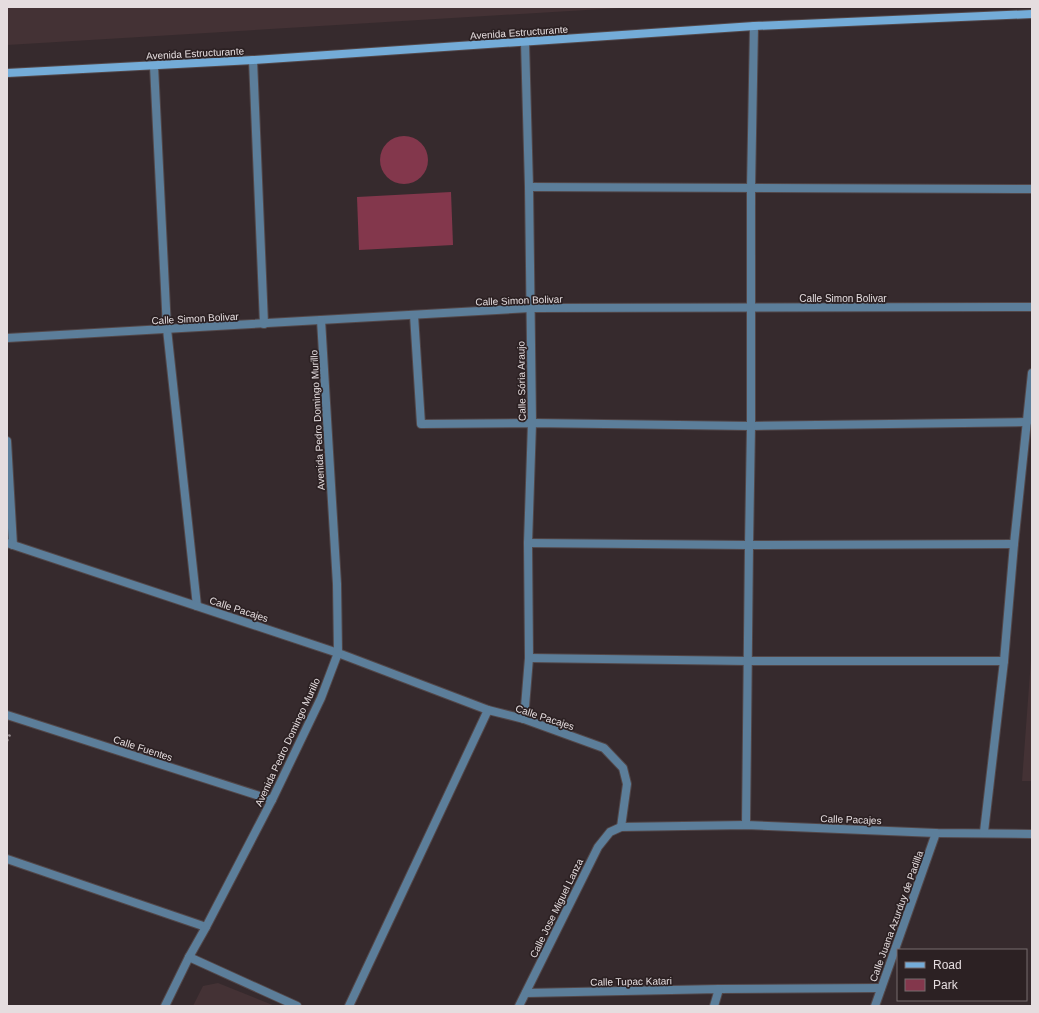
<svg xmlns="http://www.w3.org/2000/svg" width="1039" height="1013" font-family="Arial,sans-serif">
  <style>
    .built { fill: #443235 }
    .green { fill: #83374c }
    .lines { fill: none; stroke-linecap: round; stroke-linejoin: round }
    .street-casing { stroke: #524749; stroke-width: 10 }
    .secondary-casing { stroke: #524749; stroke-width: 10 }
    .path { stroke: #958b8e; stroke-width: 2.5; stroke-dasharray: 2 3; stroke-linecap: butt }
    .street { stroke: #5c7e9a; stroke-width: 8 }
    .secondary { stroke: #74acd8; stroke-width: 8 }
    .labels { text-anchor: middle; stroke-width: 3.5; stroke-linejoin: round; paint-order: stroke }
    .street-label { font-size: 10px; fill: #e5dddf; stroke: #2c2123 }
  </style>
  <rect width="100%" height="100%" fill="#362a2d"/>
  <g class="built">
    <path d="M7,7H636L7,45Z"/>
    <path d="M1032,646V781H1022Z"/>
    <path d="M218,983L275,1006H193L203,986Z"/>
  </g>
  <g class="green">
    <circle cx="404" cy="160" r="24"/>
    <path d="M451,192L453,245L359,250L357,197Z"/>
  </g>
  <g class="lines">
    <g class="street-casing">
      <g id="street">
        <path d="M253,60L264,324"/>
        <path d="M154,66L167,329L197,606"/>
        <path d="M529,187L1032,189"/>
        <path d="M414,315L421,424L532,423L751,426L1027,422"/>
        <path d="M7,338L530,308L1032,307"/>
        <path d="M7,441L13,545"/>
        <path d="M7,543L338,653L488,710L524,719L604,748L623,768L627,784L621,827L746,825L936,833L1032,834"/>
        <path d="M528,543L749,545L1014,544"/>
        <path d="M529,658L748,661H1004"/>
        <path d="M7,715L272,800"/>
        <path d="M524,719L529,658L528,543L532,423L529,187L525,42"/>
        <path d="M746,825L749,545L751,426V188L754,26"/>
        <path d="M984,832L1004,661L1014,544L1032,373"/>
        <path d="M7,859L206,927"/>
        <path d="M189,957L297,1006"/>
        <path d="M719,989L881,988"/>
        <path d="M526,993L719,989L714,1006"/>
        <path d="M165,1006L189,957L206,927L272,800L321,698L338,653L337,584L321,320"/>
        <path d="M349,1006L488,710"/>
        <path d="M519,1006L598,847L610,832L621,827"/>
        <path d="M875,1006L936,833"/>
      </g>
    </g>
    <g class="secondary-casing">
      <path id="secondary" d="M7,73L253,60L754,26L1032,14"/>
    </g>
    <path class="path" d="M7,741L11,732"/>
    <use href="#street" class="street"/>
    <use href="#secondary" class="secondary"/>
  </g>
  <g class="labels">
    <g class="street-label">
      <text transform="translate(519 32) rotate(-4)" y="4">Avenida Estructurante</text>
      <text transform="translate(195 53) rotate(-3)" y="4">Avenida Estructurante</text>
      <text x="843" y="302">Calle Simon Bolivar</text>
      <text transform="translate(519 300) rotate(-2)" y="4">Calle Simon Bolivar</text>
      <text transform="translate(195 318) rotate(-3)" y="4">Calle Simon Bolivar</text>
      <text transform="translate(521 381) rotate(-91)" y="4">Calle Sória Araujo</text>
      <text transform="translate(317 420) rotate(-93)" y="4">Avenida Pedro Domingo Murillo</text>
      <text transform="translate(239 609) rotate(18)" y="4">Calle Pacajes</text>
      <text transform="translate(545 717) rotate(18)" y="4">Calle Pacajes</text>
      <text transform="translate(287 742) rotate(-65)" y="4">Avenida Pedro Domingo Murillo</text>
      <text transform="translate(143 748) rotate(18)" y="4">Calle Fuentes</text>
      <text transform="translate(851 819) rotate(2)" y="4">Calle Pacajes</text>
      <text transform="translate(556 908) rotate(-64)" y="4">Calle Jose Miguel Lanza</text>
      <text transform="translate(896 916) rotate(-70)" y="4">Calle Juana Azurduy de Padilla</text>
      <text transform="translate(631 981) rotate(-1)" y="4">Calle Tupac Katari</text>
    </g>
  </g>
  <rect width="1039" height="1013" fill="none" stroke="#e5dddf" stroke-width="16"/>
  <rect x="897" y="949" width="130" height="52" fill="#2c2123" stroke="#766c6e"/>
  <rect x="905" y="962" width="20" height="6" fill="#74acd8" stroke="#766c6e"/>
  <text x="933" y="969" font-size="12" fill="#e5dddf">Road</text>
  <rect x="905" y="979" width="20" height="12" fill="#83374c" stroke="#766c6e"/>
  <text x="933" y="989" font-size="12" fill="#e5dddf">Park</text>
</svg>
